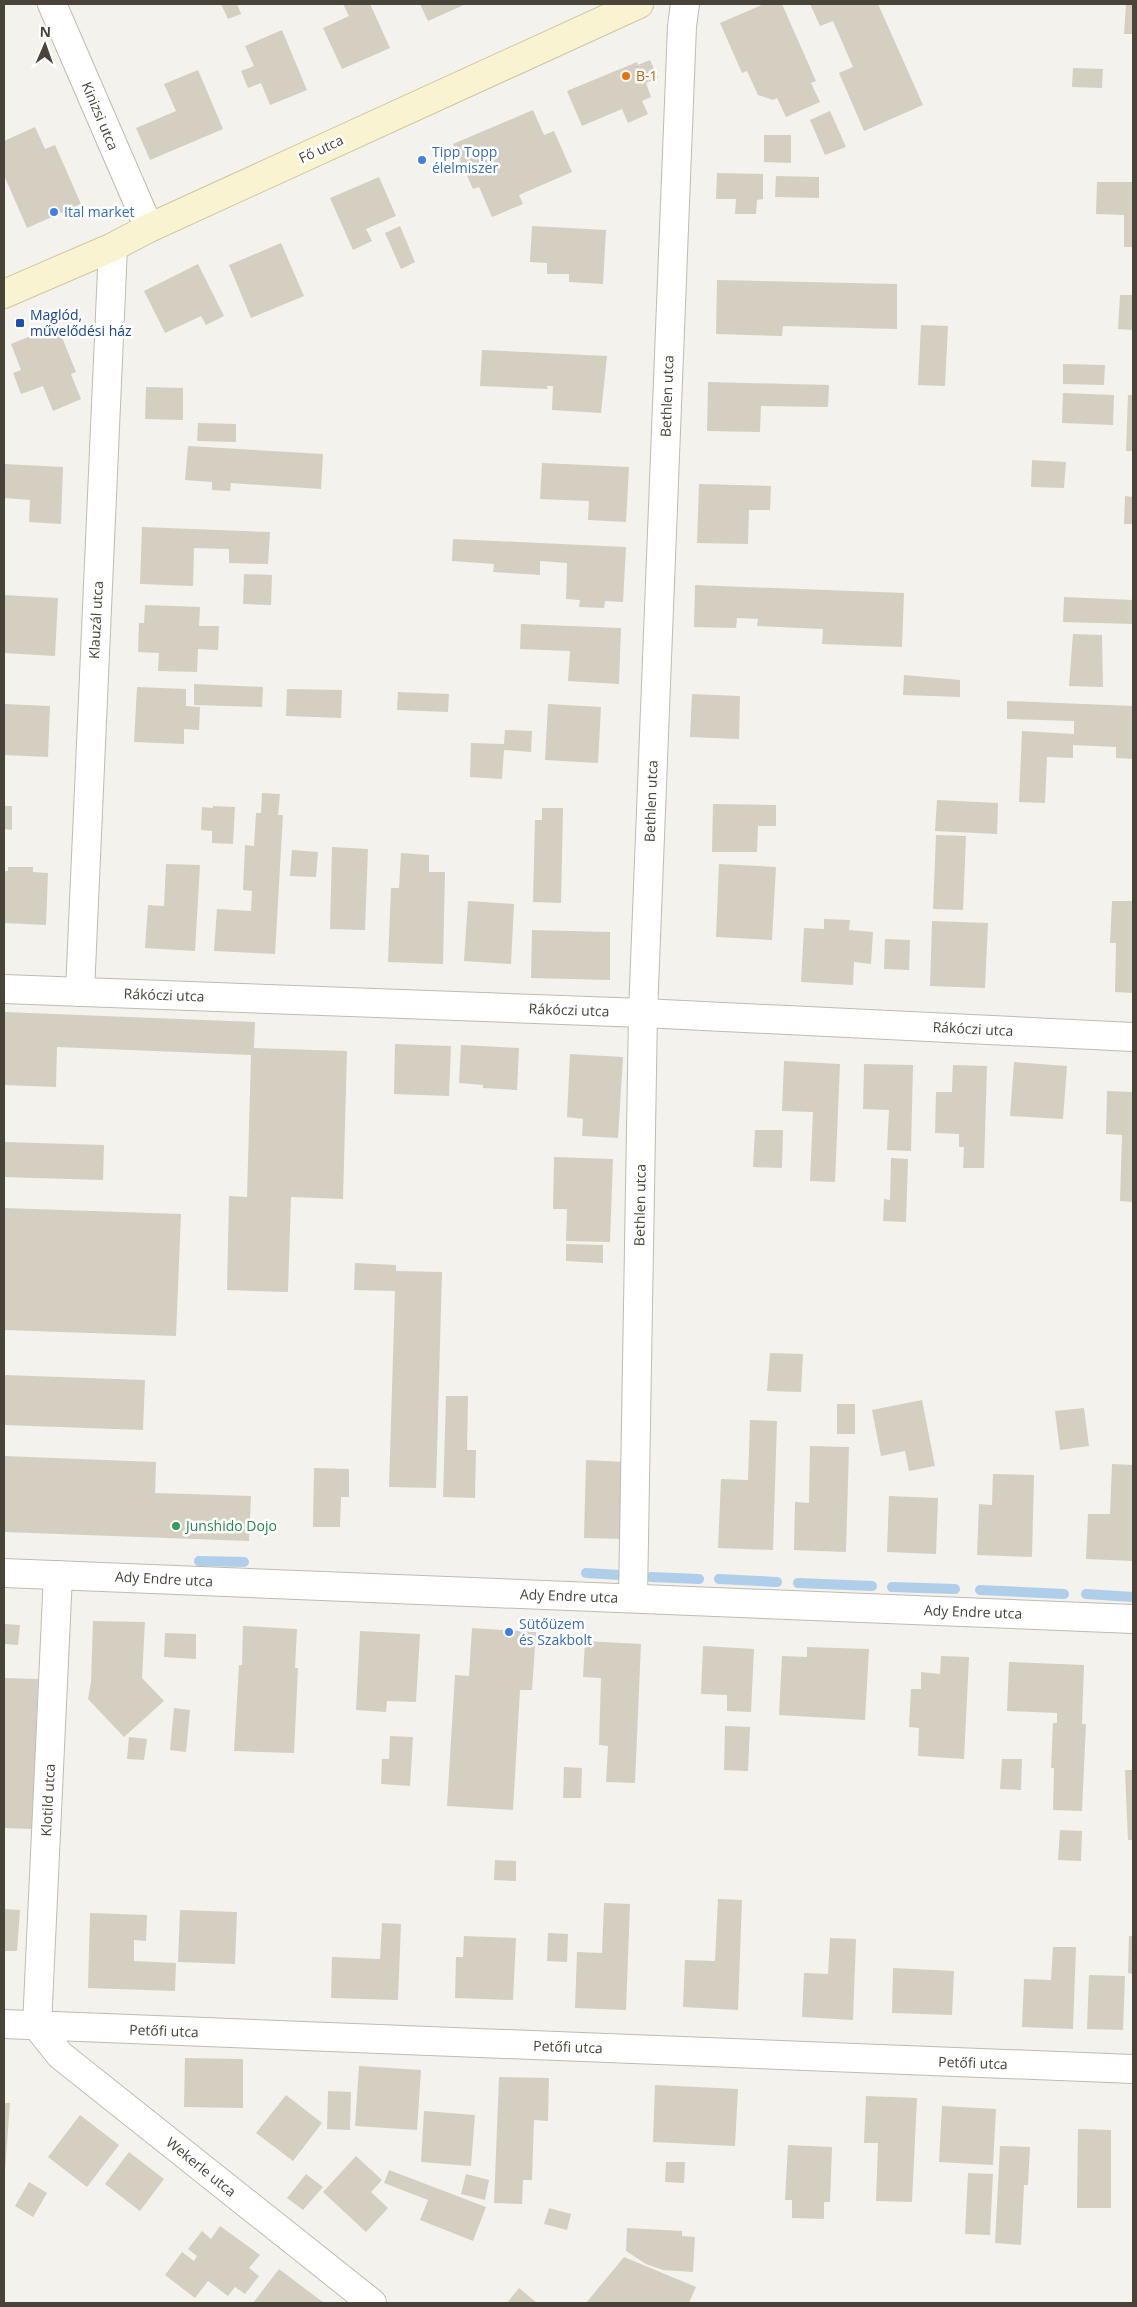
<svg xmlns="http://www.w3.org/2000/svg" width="1137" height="2307" font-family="'Open Sans',sans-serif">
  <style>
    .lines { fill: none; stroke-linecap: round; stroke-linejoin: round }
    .stream { stroke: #afceea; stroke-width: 10 }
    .building { fill: #d5cfc2 }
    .minor-casing { stroke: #bfbbaf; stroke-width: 30 }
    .secondary-casing { stroke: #cfc7a0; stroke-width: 30 }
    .minor { stroke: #fff; stroke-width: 28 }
    .secondary { stroke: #faf3d1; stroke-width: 28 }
    .food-dot { fill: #e8710a; stroke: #fff; stroke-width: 2 }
    .shop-dot { fill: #3f7fe0; stroke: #fff; stroke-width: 2 }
    .transit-dot { fill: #1a4fb4; stroke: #fff; stroke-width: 2 }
    .leisure-dot { fill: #2e9e5b; stroke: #fff; stroke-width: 2 }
    .labels { text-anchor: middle; stroke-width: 5; stroke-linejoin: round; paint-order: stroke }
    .food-label { font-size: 14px; fill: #c56008; stroke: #fff; text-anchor: start }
    .street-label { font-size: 14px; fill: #48443a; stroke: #fff }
    .shop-label { font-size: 14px; fill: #366cbe; stroke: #fff; text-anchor: start }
    .transit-label { font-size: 14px; fill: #164399; stroke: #fff; text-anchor: start }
    .leisure-label { font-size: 14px; fill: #27864d; stroke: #fff; text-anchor: start }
  </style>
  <rect width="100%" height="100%" fill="#f4f2ec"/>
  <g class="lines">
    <g class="stream">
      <path d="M199,1561L244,1562"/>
      <path d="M586,1573L620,1575"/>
      <path d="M651,1577L699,1579"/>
      <path d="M719,1579L777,1582"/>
      <path d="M798,1583L872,1586"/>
      <path d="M892,1587L955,1589"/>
      <path d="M980,1590L1064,1594"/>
      <path d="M1086,1594L1133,1597"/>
    </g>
  </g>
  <g class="building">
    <path d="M221,4H237L241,14L228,19Z"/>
    <path d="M343,4H370L390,48L342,69L323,28L349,16Z"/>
    <path d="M420,4H466L428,21Z"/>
    <path d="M764,4H782L816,81L811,83L820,102L786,117L777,98L773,100L758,95L747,71L742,73L720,23Z"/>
    <path d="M810,4H878L923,105L864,131L839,73L853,67L833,21L820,26Z"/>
    <path d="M1126,4H1133V34H1124Z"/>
    <path d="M282,30L307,90L270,105L261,83L248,88L241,71L254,66L245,46Z"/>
    <path d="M650,60L658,78L646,83L651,97L642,101L648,114L628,123L622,109L582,126L567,91L637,62L638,65Z"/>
    <path d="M1073,68L1103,69L1102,88L1072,87Z"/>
    <path d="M198,70L223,129L150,160L136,128L176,111L164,84Z"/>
    <path d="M533,110L544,135L554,131L572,172L519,195L523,204L492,217L479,187L473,189L453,144Z"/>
    <path d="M830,111L846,147L825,155L810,120Z"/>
    <path d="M35,127L45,149L55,145L81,204L27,228L4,175V141Z"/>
    <path d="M764,135H791V163L764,162Z"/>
    <path d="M717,173L763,174V199L757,200L756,214H735L736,199H716Z"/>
    <path d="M776,176L819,177V198L775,197Z"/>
    <path d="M379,177L396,216L366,229L372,241L353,250L330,198Z"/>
    <path d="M1097,182H1133V247H1124V215L1096,214Z"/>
    <path d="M400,226L415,262L401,269L385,233Z"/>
    <path d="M532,226L606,230L603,284L569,282V274H547V263L530,262Z"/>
    <path d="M281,243L304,296L251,318L229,265Z"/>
    <path d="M198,264L224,316L206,325L201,316L165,333L144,291Z"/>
    <path d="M717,280L897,284V329L783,326L782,336L716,334Z"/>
    <path d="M1120,295H1133V330L1118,329Z"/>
    <path d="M57,325L76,372L71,374L81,399L53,411L43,386L21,394L13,373L21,370L11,344Z"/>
    <path d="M921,325L948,326L945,386L918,385Z"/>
    <path d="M482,350L607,356L601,413L552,410L553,386H547L548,389L480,386Z"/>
    <path d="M1063,364L1105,365L1104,385L1063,384Z"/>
    <path d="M708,382L829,385L828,407L761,406L760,432L707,431Z"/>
    <path d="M146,387L183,388V420L145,419Z"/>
    <path d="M1063,393L1114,395L1113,425L1062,423Z"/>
    <path d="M1128,395H1133V451H1126Z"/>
    <path d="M198,423L236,424V442L197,441Z"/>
    <path d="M188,446L323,454L321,489L231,483L230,491L212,490V482L185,480Z"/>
    <path d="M1032,460L1066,462L1064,488L1031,487Z"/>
    <path d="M542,463L629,467L626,522L588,520L589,501L540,499Z"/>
    <path d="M4,464L63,467L61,524L29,522L30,500L4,498Z"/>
    <path d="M699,484L771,486L770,510H749L748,544L697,543Z"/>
    <path d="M1125,496L1133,497V524H1124Z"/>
    <path d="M142,527L270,532L268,564L229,563V549L194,548L193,586L140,584Z"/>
    <path d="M453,539L626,547L623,602L605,601L604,608L579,607L580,600L566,599L567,563L540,561V575L493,572L494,564L452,561Z"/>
    <path d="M244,574L272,575L271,605L243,604Z"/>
    <path d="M695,585L904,593L902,647L822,644L823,629L757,626L758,619L737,618L736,628L694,627Z"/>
    <path d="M4,595L58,598L55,656L4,653Z"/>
    <path d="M1064,597L1133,600V624L1063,622Z"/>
    <path d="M145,605L200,607L199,626H219L218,650L198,649L197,672L158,671L159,653L138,652L139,623H144Z"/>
    <path d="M521,624L621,628L619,684L568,681L570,651L520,649Z"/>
    <path d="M1073,634L1102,635L1103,687L1069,686Z"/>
    <path d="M904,675L960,680V697L903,695Z"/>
    <path d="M194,684L263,687L262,707L194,705Z"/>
    <path d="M137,687L186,689V706L200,707L199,730L184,729V744L134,742Z"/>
    <path d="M287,689L342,690L341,718L286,716Z"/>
    <path d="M398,692L449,694L448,712L397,710Z"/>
    <path d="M692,694L740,696L739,739L690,737Z"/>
    <path d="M1007,701L1133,706V759L1116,758V747L1073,745V758L1047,757L1045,803L1019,802L1022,731L1074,734V721L1007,719Z"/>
    <path d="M4,704L50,706L48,757L4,755Z"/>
    <path d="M548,704L601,707L598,763L545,760Z"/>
    <path d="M505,730L532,731L531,752L504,750L502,779L470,777L471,743L504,744Z"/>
    <path d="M262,793L280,794L278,815H283L275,954L214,951L217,909L251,911L252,891L243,890L245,845L254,846L256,813H261Z"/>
    <path d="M937,800L998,803L997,834L935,831Z"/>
    <path d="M713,804L776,805V826H758L757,852H712Z"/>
    <path d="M4,806H12V830L4,829Z"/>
    <path d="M213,806L235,807L233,844L212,843V831L201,830L202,807L213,808Z"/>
    <path d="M542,808H563L561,903L533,902L535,820H542Z"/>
    <path d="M936,835L966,836L963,910L933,909Z"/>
    <path d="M332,847L368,849L365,930L330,929Z"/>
    <path d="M292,850L318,852L316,877L290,876Z"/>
    <path d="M401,853L429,855V872H445L443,964L388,962L391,888H399Z"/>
    <path d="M166,864L200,865L195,951L145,948L148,905L164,906Z"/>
    <path d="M719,864L776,867L772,940L716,937Z"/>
    <path d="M8,867H33V872L48,873L46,925L4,923V871H8Z"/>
    <path d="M468,901L514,904L511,964L464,961Z"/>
    <path d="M1112,901H1133V993L1115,992L1116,943H1110Z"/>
    <path d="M824,919L850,920L849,930L873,932L871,964L854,962L853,985L801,982L804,928L824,929Z"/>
    <path d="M932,921L988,923L985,988L930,986Z"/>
    <path d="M532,930L610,932V980L531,978Z"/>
    <path d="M885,939L910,940L909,970L884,969Z"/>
    <path d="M4,1012L255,1022L254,1048L347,1051L343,1199L291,1197L288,1292L227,1290L229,1196L247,1197L251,1055L57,1047L56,1087L4,1085Z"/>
    <path d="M395,1044L451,1046L449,1096L394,1094Z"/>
    <path d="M461,1045L519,1048L517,1090L483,1088V1085L459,1083Z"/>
    <path d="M570,1054L623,1057L618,1138L582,1136L583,1119L567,1117Z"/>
    <path d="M784,1061L840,1064L835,1182L810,1181L813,1112L782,1111Z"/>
    <path d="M1014,1062L1067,1066L1063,1119L1010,1116Z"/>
    <path d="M864,1064L913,1065L911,1151L887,1150L889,1110L863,1109Z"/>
    <path d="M953,1065L987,1066L984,1168H963L964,1147H959V1134L935,1133L936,1092H952Z"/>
    <path d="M1107,1091L1133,1092V1202L1120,1201L1122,1135L1106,1134Z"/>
    <path d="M755,1130H783L782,1168L753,1167Z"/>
    <path d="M4,1142L104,1145L103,1180L4,1177Z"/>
    <path d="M554,1157L613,1159L610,1242L566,1241L567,1209H553Z"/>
    <path d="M891,1158L908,1159L906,1222L883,1221L884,1199L890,1200Z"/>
    <path d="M4,1208L181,1214L176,1336L4,1330Z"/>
    <path d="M566,1244L603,1245V1263L566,1261Z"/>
    <path d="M355,1263L396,1265V1271L442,1272L436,1488L389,1487L395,1291L354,1290Z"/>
    <path d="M770,1353L803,1354L801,1392L767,1391Z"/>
    <path d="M4,1375L145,1380L143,1430L4,1425Z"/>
    <path d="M446,1396H468L467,1450H476L475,1498L443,1497Z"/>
    <path d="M922,1400L935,1466L909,1471L905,1451L881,1456L872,1410Z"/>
    <rect x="837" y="1404" width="18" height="30"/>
    <path d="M1084,1408L1089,1446L1060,1450L1055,1411Z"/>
    <path d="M750,1420L777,1421L773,1550L718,1548L721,1479L748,1480Z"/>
    <path d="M810,1446L849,1447L846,1552L794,1550L795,1502L809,1503Z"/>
    <path d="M4,1456L156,1462L155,1493L251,1496L249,1541L4,1532Z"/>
    <path d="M586,1460L625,1462L623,1539L584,1538Z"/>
    <path d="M1112,1464L1133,1465V1561L1086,1559L1088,1514H1110Z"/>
    <path d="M314,1468L349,1469V1497H341L340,1527H313Z"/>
    <path d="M993,1474L1034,1475L1032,1557L977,1555L979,1504L992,1505Z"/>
    <path d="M889,1496L938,1498L936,1554L887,1552Z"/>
    <path d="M93,1621L145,1622L142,1678L164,1701L124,1737L88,1699L91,1682Z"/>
    <path d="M4,1624L20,1625L18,1645L4,1644Z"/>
    <path d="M243,1626L297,1629L295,1668H298L294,1753L234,1751L239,1665H242Z"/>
    <path d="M472,1628L536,1632L532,1690H520L513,1810L447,1806L455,1675L469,1676Z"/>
    <path d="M360,1631L420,1634L416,1702L387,1701L386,1712L356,1710Z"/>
    <path d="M165,1633L196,1634V1659L164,1657Z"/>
    <path d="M585,1641L641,1644L635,1783L606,1782L608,1746L599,1745L601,1678L583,1677Z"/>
    <path d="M703,1646L754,1649L751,1712L727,1711V1695L701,1694Z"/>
    <path d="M807,1647L869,1649L865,1720L779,1715L782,1656L807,1657Z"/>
    <path d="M941,1656L969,1657L964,1759L918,1756L919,1728L909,1727L911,1689H921V1672L940,1674Z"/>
    <path d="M1009,1662L1084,1665L1082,1724H1086L1082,1811L1053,1810L1054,1768H1051L1053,1723H1057V1713L1007,1711Z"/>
    <path d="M4,1678L38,1679L32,1829L4,1828Z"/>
    <path d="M174,1708L190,1710L186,1752L170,1750Z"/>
    <path d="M725,1726L750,1727L748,1771L724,1770Z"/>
    <path d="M390,1736L413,1737L410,1786L381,1784L382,1759H389Z"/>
    <path d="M129,1737L147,1739L144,1760L127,1759Z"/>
    <path d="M1002,1759H1022L1021,1790L1000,1789Z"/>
    <path d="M564,1767L582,1768L581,1798H563Z"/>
    <path d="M1125,1770H1133V1840H1128Z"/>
    <path d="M1060,1830L1082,1831L1081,1861L1058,1860Z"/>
    <path d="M495,1860L516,1861V1881L494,1880Z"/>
    <path d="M718,1899L742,1900L738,2010L683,2007L685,1960L715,1961Z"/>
    <path d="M604,1903L630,1904L626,2010L575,2008L577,1952L602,1953Z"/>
    <path d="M4,1909L20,1910L17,1951H4Z"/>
    <path d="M180,1910L237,1912L235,1964L178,1962Z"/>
    <path d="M90,1913L147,1915L146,1941L134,1940V1961L176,1963L175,1991L88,1988Z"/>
    <path d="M382,1923L401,1924L398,2000L331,1998L332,1957L380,1959Z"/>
    <path d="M548,1933L568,1934L567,1962L547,1961Z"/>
    <path d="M464,1936L516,1938L513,2000L455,1998L456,1957H463Z"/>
    <path d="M1129,1936H1133V1974L1128,1973Z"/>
    <path d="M830,1938L856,1939L853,2020L802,2017L804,1973L828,1974Z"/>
    <path d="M1053,1947H1076L1073,2029L1022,2027L1024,1979L1051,1980Z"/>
    <path d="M893,1968L954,1971L952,2015L892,2013Z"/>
    <path d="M1089,1975L1125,1976L1123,2030L1087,2029Z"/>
    <path d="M185,2058L243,2059V2108L184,2107Z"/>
    <path d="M359,2066L421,2070L417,2130L355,2126Z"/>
    <path d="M499,2077L549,2078L548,2121L534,2120L532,2180H523L522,2204L494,2203Z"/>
    <path d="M655,2085L738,2089L735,2146L653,2142Z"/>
    <path d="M328,2091L351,2092L350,2130L327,2129Z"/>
    <path d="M286,2095L322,2123L293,2161L256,2133Z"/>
    <path d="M866,2096L917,2098L912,2202L876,2201L878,2143H864Z"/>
    <path d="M4,2103H10L5,2171L4,2170Z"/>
    <path d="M942,2106L996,2109L993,2165L939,2162Z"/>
    <path d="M424,2111L475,2115L471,2166L421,2162Z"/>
    <path d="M80,2115L119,2145L87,2187L48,2157Z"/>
    <path d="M1078,2129L1111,2130V2208H1077Z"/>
    <path d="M788,2145L832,2147L830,2202H824V2219L792,2218V2200H785Z"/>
    <path d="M1000,2146L1030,2147L1028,2185H1024L1021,2245L995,2243Z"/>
    <path d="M129,2152L164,2179L140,2211L105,2184Z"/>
    <path d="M356,2156L382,2180L371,2192L388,2208L366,2232L323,2192Z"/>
    <path d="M666,2162H685L684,2183L665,2182Z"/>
    <path d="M389,2170L486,2207L473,2241L420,2220L428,2200L384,2183Z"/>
    <path d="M968,2173L993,2174L990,2235L965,2234Z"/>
    <path d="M306,2174L323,2187L303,2210L287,2198Z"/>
    <path d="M466,2174L489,2180L485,2200L461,2194Z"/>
    <path d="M29,2182L47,2193L33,2217L15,2206Z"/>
    <path d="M549,2208L571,2214L567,2230L544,2224Z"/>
    <path d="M220,2226L260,2255L249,2268L259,2276L245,2294L235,2287L228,2296L208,2281L195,2298L165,2275L182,2252L194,2261L197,2256L188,2249L202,2231L211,2239Z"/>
    <path d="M627,2228L682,2231V2236L695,2237L693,2272L663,2270L646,2264L626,2251Z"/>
    <path d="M624,2257L696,2287L689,2303H586Z"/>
    <path d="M279,2269L324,2303H253Z"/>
    <path d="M519,2288L537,2303H507Z"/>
  </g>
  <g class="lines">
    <g class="minor-casing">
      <g id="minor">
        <path d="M52,4L149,228"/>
        <path d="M4,989L643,1013L1133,1037"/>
        <path d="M80,992L113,247"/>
        <path d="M4,1573L1133,1619"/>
        <path d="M633,1598L643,1013L682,26L685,4"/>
        <path d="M4,2024L1133,2069"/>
        <path d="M37,2026L58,1575"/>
        <path d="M37,2026L60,2055L372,2303"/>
      </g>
    </g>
    <g class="secondary-casing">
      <path id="secondary" d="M4,294L113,247L149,228L639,4"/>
    </g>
    <use href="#minor" class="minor"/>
    <use href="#secondary" class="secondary"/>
  </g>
  <circle class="food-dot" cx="626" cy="76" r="5"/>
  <g class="shop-dot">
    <circle cx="422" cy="160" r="5"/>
    <circle cx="54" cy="212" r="5"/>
    <circle cx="509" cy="1632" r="5"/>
  </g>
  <rect class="transit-dot" x="15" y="318" width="10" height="10" rx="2.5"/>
  <circle class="leisure-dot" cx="176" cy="1526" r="5"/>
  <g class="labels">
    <g class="food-label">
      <text x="636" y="81">B-1</text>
    </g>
    <g class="street-label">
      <text transform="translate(100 116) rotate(67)" y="5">Kinizsi utca</text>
      <text transform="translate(321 149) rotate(-25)" y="5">Fő utca</text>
      <text transform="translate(667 396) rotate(-88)" y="5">Bethlen utca</text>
      <text transform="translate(96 620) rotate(-87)" y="5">Klauzál utca</text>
      <text transform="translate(651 801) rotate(-88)" y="5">Bethlen utca</text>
      <text transform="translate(164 995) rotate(2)" y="5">Rákóczi utca</text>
      <text transform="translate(569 1010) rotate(2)" y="5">Rákóczi utca</text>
      <text transform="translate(973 1029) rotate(3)" y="5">Rákóczi utca</text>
      <text transform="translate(640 1205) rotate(-89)" y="5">Bethlen utca</text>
      <text transform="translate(164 1579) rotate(3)" y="5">Ady Endre utca</text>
      <text transform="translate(569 1596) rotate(2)" y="5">Ady Endre utca</text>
      <text transform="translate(973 1612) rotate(2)" y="5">Ady Endre utca</text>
      <text transform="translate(48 1800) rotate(-87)" y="5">Klotild utca</text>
      <text transform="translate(164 2031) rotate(2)" y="5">Petőfi utca</text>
      <text transform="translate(568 2047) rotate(2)" y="5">Petőfi utca</text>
      <text transform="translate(973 2063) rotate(2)" y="5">Petőfi utca</text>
      <text transform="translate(201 2167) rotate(39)" y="5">Wekerle utca</text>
    </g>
    <g class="shop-label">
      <text x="432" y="157">Tipp Topp<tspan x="432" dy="16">élelmiszer</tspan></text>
      <text x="64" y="217">Ital market</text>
      <text x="519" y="1629">Sütőüzem<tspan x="519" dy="16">és Szakbolt</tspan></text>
    </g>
    <g class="transit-label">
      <text x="30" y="320">Maglód,<tspan x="30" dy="16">művelődési ház</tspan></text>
    </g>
    <g class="leisure-label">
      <text x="186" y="1531">Junshido Dojo</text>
    </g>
  </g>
  <rect width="1137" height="2307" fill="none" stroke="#48443a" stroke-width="10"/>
  <g transform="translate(45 45) rotate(2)" stroke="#ffffff" stroke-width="4" paint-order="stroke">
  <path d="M0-4L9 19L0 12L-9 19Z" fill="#48443a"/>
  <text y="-8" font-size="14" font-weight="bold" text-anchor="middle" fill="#48443a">N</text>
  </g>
</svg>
